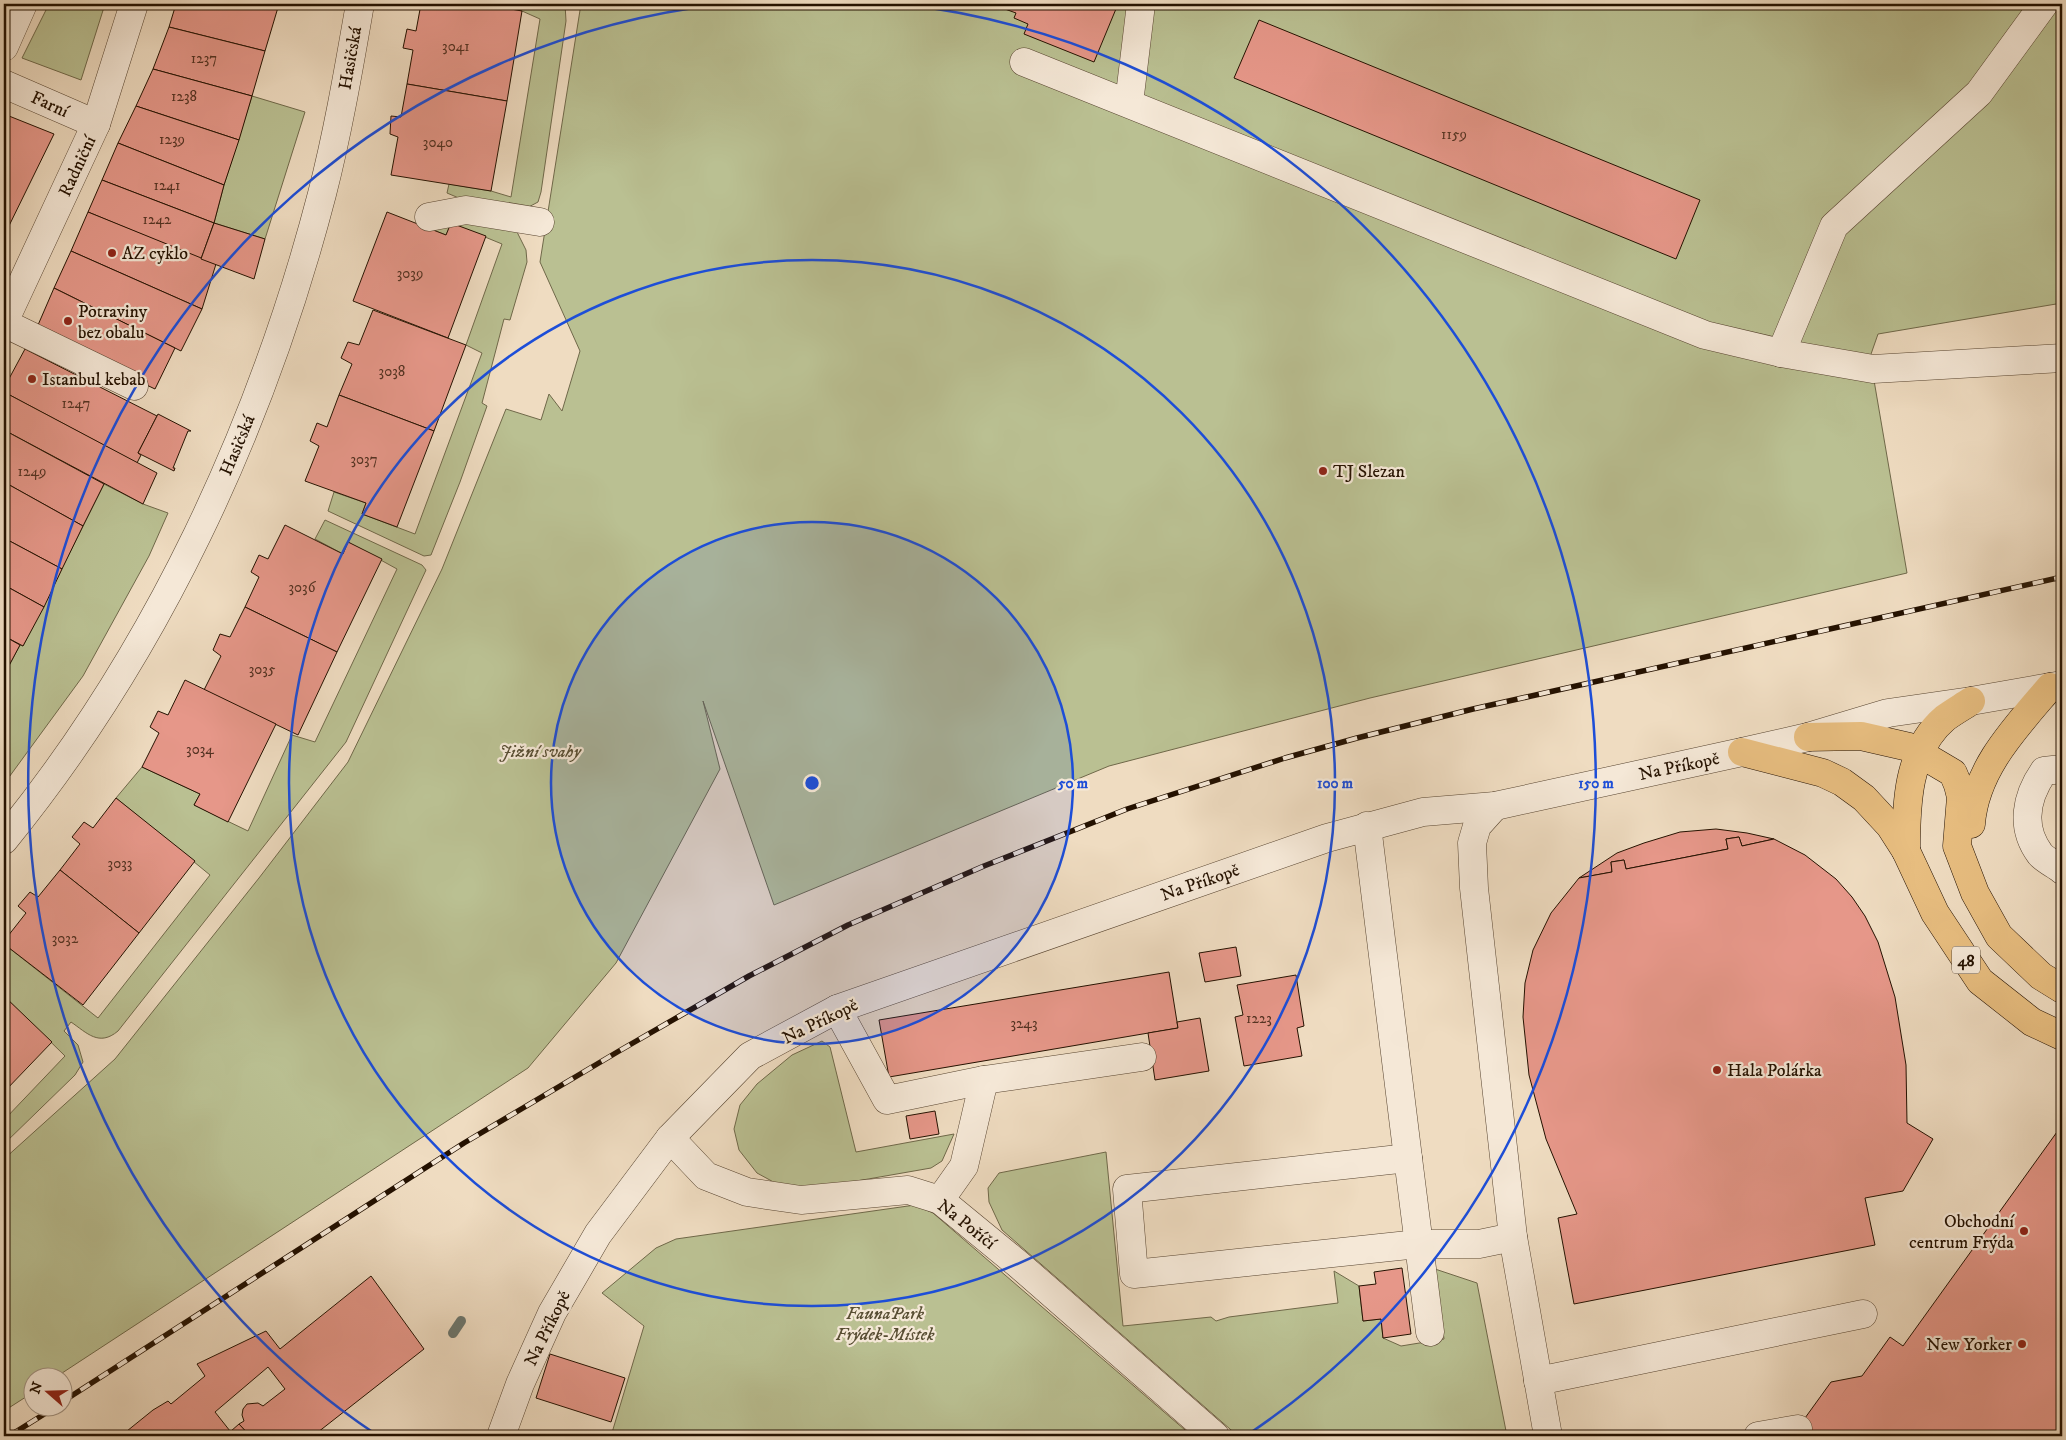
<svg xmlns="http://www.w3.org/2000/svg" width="2066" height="1440" font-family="'IM FELL DW Pica',serif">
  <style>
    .green { fill: #bac092; stroke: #6f6849 }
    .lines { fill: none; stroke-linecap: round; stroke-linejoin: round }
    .stream { stroke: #6b766e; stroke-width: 10 }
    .building { fill: #e69789; stroke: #241100 }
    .minor-casing { stroke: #574430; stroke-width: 29 }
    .major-casing { stroke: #241100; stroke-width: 29 }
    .minor { stroke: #f5e8d7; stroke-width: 28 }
    .major { stroke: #e8be80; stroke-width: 28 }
    .rail-casing { stroke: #241100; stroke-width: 5.5 }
    .rail { stroke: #f5e8d7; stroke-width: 4; stroke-dasharray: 11; stroke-linecap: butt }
    .ring { fill: none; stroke: #1d4ed8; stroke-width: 2.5 }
    .poi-dot { fill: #8f2418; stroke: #f5e8d7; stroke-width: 2 }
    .labels { text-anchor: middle; stroke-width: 4.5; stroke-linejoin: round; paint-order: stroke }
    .number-label { font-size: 15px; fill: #543222 }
    .shield { fill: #f5e8d7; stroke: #635240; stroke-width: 1 }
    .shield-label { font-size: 16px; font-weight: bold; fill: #241100 }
    .street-label { font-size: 18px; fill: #241100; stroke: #f5e8d7 }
    .poi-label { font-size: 18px; fill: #241100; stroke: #f5e8d7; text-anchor: start }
    .park-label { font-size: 18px; font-style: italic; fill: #584e33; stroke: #f5e8d7 }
    .centre { fill: #1d4ed8; stroke: #f5e8d7; stroke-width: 2.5 }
    .ring-label { font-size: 15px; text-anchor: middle; font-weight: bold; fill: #1d4ed8; stroke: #f5e8d7; stroke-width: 4.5; stroke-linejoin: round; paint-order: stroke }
  </style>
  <rect width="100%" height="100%" fill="#efdcc1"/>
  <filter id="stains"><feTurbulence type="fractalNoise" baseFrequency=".004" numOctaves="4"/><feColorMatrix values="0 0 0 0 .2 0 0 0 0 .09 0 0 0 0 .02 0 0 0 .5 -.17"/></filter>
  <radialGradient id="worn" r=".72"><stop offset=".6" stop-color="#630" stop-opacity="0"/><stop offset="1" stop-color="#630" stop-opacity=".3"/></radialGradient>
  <g class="green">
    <path d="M49,4H105L81,80L22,58Z"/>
    <path d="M483,4H565L566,21L541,192L538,202L523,210L473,204L447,193L449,184L491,191L511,197L540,19L522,11Z"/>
    <path d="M581,4H2062V303L1878,334L1870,357L1907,573L1370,698L1109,766L774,905L703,701L720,769L616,963L528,1068L56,1377L32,1378V1393L4,1411V1159L115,1059L259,878L348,762L442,569L506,409L541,420L549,394L562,411L580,351L540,262Z"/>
    <path d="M252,96L305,112L265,239L214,223L224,185Z"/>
    <path d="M471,217L517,232L526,250L527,262L510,320L504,319L482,403L487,406L460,482L431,555L424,556L328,511L334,492L366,503L362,514L415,534L482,353L466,345L502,244L451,223L446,235L428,228Z"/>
    <path d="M104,484L143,504L168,513L149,556L83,676L4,784V675L20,645L23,646Z"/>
    <path d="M325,520L422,565L426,570L346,742L118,1031C99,1047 87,1033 71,1022L64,1031L78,1045L83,1062L75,1075L4,1144V1120L65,1056L4,996V944L98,1018L210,875L116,798L142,767L200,794L194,805L248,831L292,735L315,742L397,569L348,542L343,554L315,539Z"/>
    <path d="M822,1041L830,1047L856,1152L954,1134L942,1161L931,1168L811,1189L779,1185L757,1173L739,1150L734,1129L740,1105L757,1084L792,1055Z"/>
    <path d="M1106,1152L1123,1326L1211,1317L1216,1321L1229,1317L1338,1303L1334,1271L1359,1286L1363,1321L1381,1319L1383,1338L1401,1346L1444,1339L1435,1269L1477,1283L1507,1436H1238L1002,1230L989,1202L988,1188L999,1173Z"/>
    <path d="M915,1205L933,1213L1192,1436H611L644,1326L602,1293L656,1248L676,1239Z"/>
  </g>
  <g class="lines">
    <path class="stream" d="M453,1333L461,1321"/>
  </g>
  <g class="building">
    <path d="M176,4H279L265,51L169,27Z"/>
    <path d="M421,4H483L522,11L507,101L407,84L413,50L403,48L407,29L416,31Z"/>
    <path d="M991,4H1118L1094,62L1024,34L1028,24L1014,18L1016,13Z"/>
    <path d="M1259,20L1700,200L1676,259L1234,78Z"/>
    <path d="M169,27L265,51L252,96L153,69Z"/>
    <path d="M153,69L252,96L239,140L136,106Z"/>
    <path d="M407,84L507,101L491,191L391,175L398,137L390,134L391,116L401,117Z"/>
    <path d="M136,106L239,140L224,185L118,143Z"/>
    <path d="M4,114L54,134L4,236V163L8,149L4,147Z"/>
    <path d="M118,143L224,185L214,223L102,180Z"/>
    <path d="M102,180L214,223L201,259L88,212Z"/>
    <path d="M88,212L216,264L202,309L71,251Z"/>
    <path d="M387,212L446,235L451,223L486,236L448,338L353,301Z"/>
    <path d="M214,223L265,239L254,279L201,259Z"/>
    <path d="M71,251L202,309L181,351L54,288Z"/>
    <path d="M54,288L175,348L155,389L35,332Z"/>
    <path d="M373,310L466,345L434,431L339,395L352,364L341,358L348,342L359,345Z"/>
    <path d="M25,349L157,416L138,453L141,455L137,463L4,392V388Z"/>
    <path d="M4,392L157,473L143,504L4,430Z"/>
    <path d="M339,395L434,431L397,527L362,514L366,503L305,481L319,446L310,441L317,423L327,427Z"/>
    <path d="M158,414L191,431H188L173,468H175L174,471L138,453Z"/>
    <path d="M4,430L104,484L83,526L4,482Z"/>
    <path d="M4,482L83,526L62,569L4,538Z"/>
    <path d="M285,525L343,554L348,542L382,559L337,652L245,607L259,577L251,572L259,555L268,559Z"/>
    <path d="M4,538L62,569L44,607L4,585Z"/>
    <path d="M4,585L44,607L23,646L4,636Z"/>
    <path d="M245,607L337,652L298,735L204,690L221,656L213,650L220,634L230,637Z"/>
    <path d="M4,636L20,645L4,675Z"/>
    <path d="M185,680L276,724L228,822L194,805L200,794L142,767L159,733L150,727L158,711L168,715Z"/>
    <path d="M116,798L195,861L139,933L60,870L80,844L72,837L84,822L93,828Z"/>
    <path d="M1716,829L1747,833L1774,839L1742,846L1739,837L1726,839L1728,849L1626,869L1624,860L1611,862L1612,872L1579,878L1617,853L1644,843L1680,832Z"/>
    <path d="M1739,837L1742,846L1774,839L1805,855L1836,879L1852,897L1865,916L1878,942L1895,997L1906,1065L1907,1123L1933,1139L1903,1191L1865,1198L1875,1245L1574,1304L1558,1218L1577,1214L1546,1139L1529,1075L1523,1017L1525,983L1533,950L1551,913L1579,878L1612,872L1611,862L1624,860L1626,869L1728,849L1726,839Z"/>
    <path d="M60,870L139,933L83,1005L4,944V941L26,913L18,906L30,892L38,897Z"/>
    <path d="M1236,947L1241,976L1205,982L1199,953Z"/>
    <path d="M1169,972L1178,1028L889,1077L879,1020Z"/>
    <path d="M1296,975L1304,1026L1297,1028L1302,1056L1244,1066L1235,1017L1243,1015L1237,985Z"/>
    <path d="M4,996L52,1042L4,1092Z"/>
    <path d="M1200,1018L1209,1071L1155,1080L1148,1033L1178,1028L1177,1022Z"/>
    <path d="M935,1111L939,1134L910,1139L906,1116Z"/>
    <path d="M2062,1125V1436H1792L1831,1382L1862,1376L1890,1337L1903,1346Z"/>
    <path d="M1402,1268L1411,1334L1383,1338L1381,1319L1363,1321L1359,1286L1376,1284L1374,1272Z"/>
    <path d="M371,1276L424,1349L313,1436H250L239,1424L244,1421L242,1415L243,1409L247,1404L258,1403L263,1406L285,1389L268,1367L215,1412L234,1436H131L127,1431L153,1410L168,1401L171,1404L205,1376L197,1364L266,1331L280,1349Z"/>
    <path d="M550,1354L625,1378L611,1422L536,1398Z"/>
    <path d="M239,1424L250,1436H234L231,1431Z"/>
  </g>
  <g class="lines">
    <g class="minor-casing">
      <g id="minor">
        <path d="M4,47L23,4"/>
        <path d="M1024,62L1705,335L1781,353L1873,369L2062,358"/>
        <path d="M4,84L96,124"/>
        <path d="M1129,103L1141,4"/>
        <path d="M429,217L466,210L540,222"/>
        <path d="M4,322L96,124L134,4"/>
        <path d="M4,323L134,386"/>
        <path d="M1781,353L1834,226L1979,93L2044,4"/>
        <path d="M2062,769L2044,771C2026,797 2020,827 2040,854C2045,860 2056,865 2062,870"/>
        <path d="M1495,806L1477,826L1472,843L1474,888L1513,1237L1548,1436"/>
        <path d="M1367,826L1408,1158L1127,1189L1134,1274L1418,1244H1479L1513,1237"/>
        <path d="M4,840C157,652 261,428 322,194C338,132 349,67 360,4"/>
        <path d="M837,1009L887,1100L984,1080L1142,1057"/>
        <path d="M670,1138L706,1176L747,1192L801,1200L908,1190L940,1200L1018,1264L1215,1436"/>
        <path d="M1408,1158L1430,1332"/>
        <path d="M940,1200L964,1166L984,1080"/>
        <path d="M1538,1381L1863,1314"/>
        <path d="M501,1436L520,1384L552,1313L598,1234L670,1138L750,1056L837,1009L1327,838L1423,812L1495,806L1742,752L1808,737L1888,713L1971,701L2062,685"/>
        <path d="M1758,1436L1798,1429"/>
      </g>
    </g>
    <g class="major-casing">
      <g id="major">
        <path d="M1808,737L1861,736L1909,747L1953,773L1958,785L1961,797L1957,846L1975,893L1999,936L2041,976L2062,989"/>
        <path d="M1742,752L1823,773L1842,782L1864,798L1890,826L1906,851L1935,913L1980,981L2032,1022L2062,1036"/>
        <path d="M1971,824C1975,769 2016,727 2050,687"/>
        <path d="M1906,851C1906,806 1907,750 1945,718C1953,712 1962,707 1971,701"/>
      </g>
    </g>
    <use href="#minor" class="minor"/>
    <use href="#major" class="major"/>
    <g class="rail-casing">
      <g id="rail">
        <path d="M62,1402L464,1143L619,1051L749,976L848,925L984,866L1127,809L1285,758L1357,738L1473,709L2062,577"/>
        <path d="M9,1436L54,1408"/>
      </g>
    </g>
    <use href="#rail" class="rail"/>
  </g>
  <circle cx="812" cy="783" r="261" fill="#1d4ed8" fill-opacity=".12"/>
  <g class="ring">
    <circle cx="812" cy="783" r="261"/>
    <circle cx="812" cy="783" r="523"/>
    <path d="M374 1433A784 784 0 0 1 723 4M901 4A784 784 0 0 1 1250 1433"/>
  </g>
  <g class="poi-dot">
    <circle cx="112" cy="253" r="5"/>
    <circle cx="68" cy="321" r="5"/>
    <circle cx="32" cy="379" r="5"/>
    <circle cx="1323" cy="471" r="5"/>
    <circle cx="1717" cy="1070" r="5"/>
    <circle cx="2024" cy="1231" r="5"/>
    <circle cx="2022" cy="1344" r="5"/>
  </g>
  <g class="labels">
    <g class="number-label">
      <text x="456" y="51">3041</text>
      <text x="204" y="63">1237</text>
      <text x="184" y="101">1238</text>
      <text x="1454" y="139">1159</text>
      <text x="172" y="144">1239</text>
      <text x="438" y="147">3040</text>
      <text x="167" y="190">1241</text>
      <text x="157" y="224">1242</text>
      <text x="410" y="278">3039</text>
      <text x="392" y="376">3038</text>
      <text x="76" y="408">1247</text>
      <text x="364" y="464">3037</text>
      <text x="32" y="476">1249</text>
      <text x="302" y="592">3036</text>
      <text x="262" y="674">3035</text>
      <text x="200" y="754">3034</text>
      <text x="120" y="868">3033</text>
      <text x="65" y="943">3032</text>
      <text x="1259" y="1023">1223</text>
      <text x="1024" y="1028">3243</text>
    </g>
    <rect class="shield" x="1952" y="946.5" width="28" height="27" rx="4"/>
    <g class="shield-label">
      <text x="1966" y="966">48</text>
    </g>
    <g class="street-label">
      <text transform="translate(350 58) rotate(-80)" y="6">Hasičská</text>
      <text transform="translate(50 104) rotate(24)" y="6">Farní</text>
      <text transform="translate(77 166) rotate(-65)" y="6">Radniční</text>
      <text transform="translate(237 445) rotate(-67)" y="6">Hasičská</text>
      <text transform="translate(1679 766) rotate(-12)" y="6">Na Příkopě</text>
      <text transform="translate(1200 882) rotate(-19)" y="6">Na Příkopě</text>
      <text transform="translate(820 1021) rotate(-26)" y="6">Na Příkopě</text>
      <text transform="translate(967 1224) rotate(38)" y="6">Na Poříčí</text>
      <text transform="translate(547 1328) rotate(-64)" y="6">Na Příkopě</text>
    </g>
    <g class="poi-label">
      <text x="122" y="259">AZ cyklo</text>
      <text x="78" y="317">Potraviny<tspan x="78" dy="21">bez obalu</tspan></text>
      <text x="42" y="385">Istanbul kebab</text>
      <text x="1333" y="477">TJ Slezan</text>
      <text x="1727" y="1076">Hala Polárka</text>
      <text x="2014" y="1227" text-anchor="end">Obchodní<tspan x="2014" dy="21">centrum Frýda</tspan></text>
      <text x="2012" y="1350" text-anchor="end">New Yorker</text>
    </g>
    <g class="park-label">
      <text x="540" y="757">Jižní svahy</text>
      <text x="885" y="1319">FaunaPark<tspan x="885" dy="21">Frýdek-Místek</tspan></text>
    </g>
  </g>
  <circle cx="812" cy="783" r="8" class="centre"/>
  <g class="ring-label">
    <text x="1073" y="788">50 m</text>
    <text x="1335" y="788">100 m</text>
    <text x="1596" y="788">150 m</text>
  </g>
  <rect width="2066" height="1440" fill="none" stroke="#efdcc1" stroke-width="20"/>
  <rect x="5" y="5" width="2056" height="1430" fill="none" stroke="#241100" stroke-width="2.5"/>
  <rect x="10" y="10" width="2046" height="1420" fill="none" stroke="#241100"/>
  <g transform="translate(48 1392) rotate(290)"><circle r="24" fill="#f5e8d7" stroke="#a19281"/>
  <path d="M0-4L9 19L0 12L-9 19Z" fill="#8f2418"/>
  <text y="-8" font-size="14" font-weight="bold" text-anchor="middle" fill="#241100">N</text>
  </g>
  <rect width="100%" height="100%" filter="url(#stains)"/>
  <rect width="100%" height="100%" fill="url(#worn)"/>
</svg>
